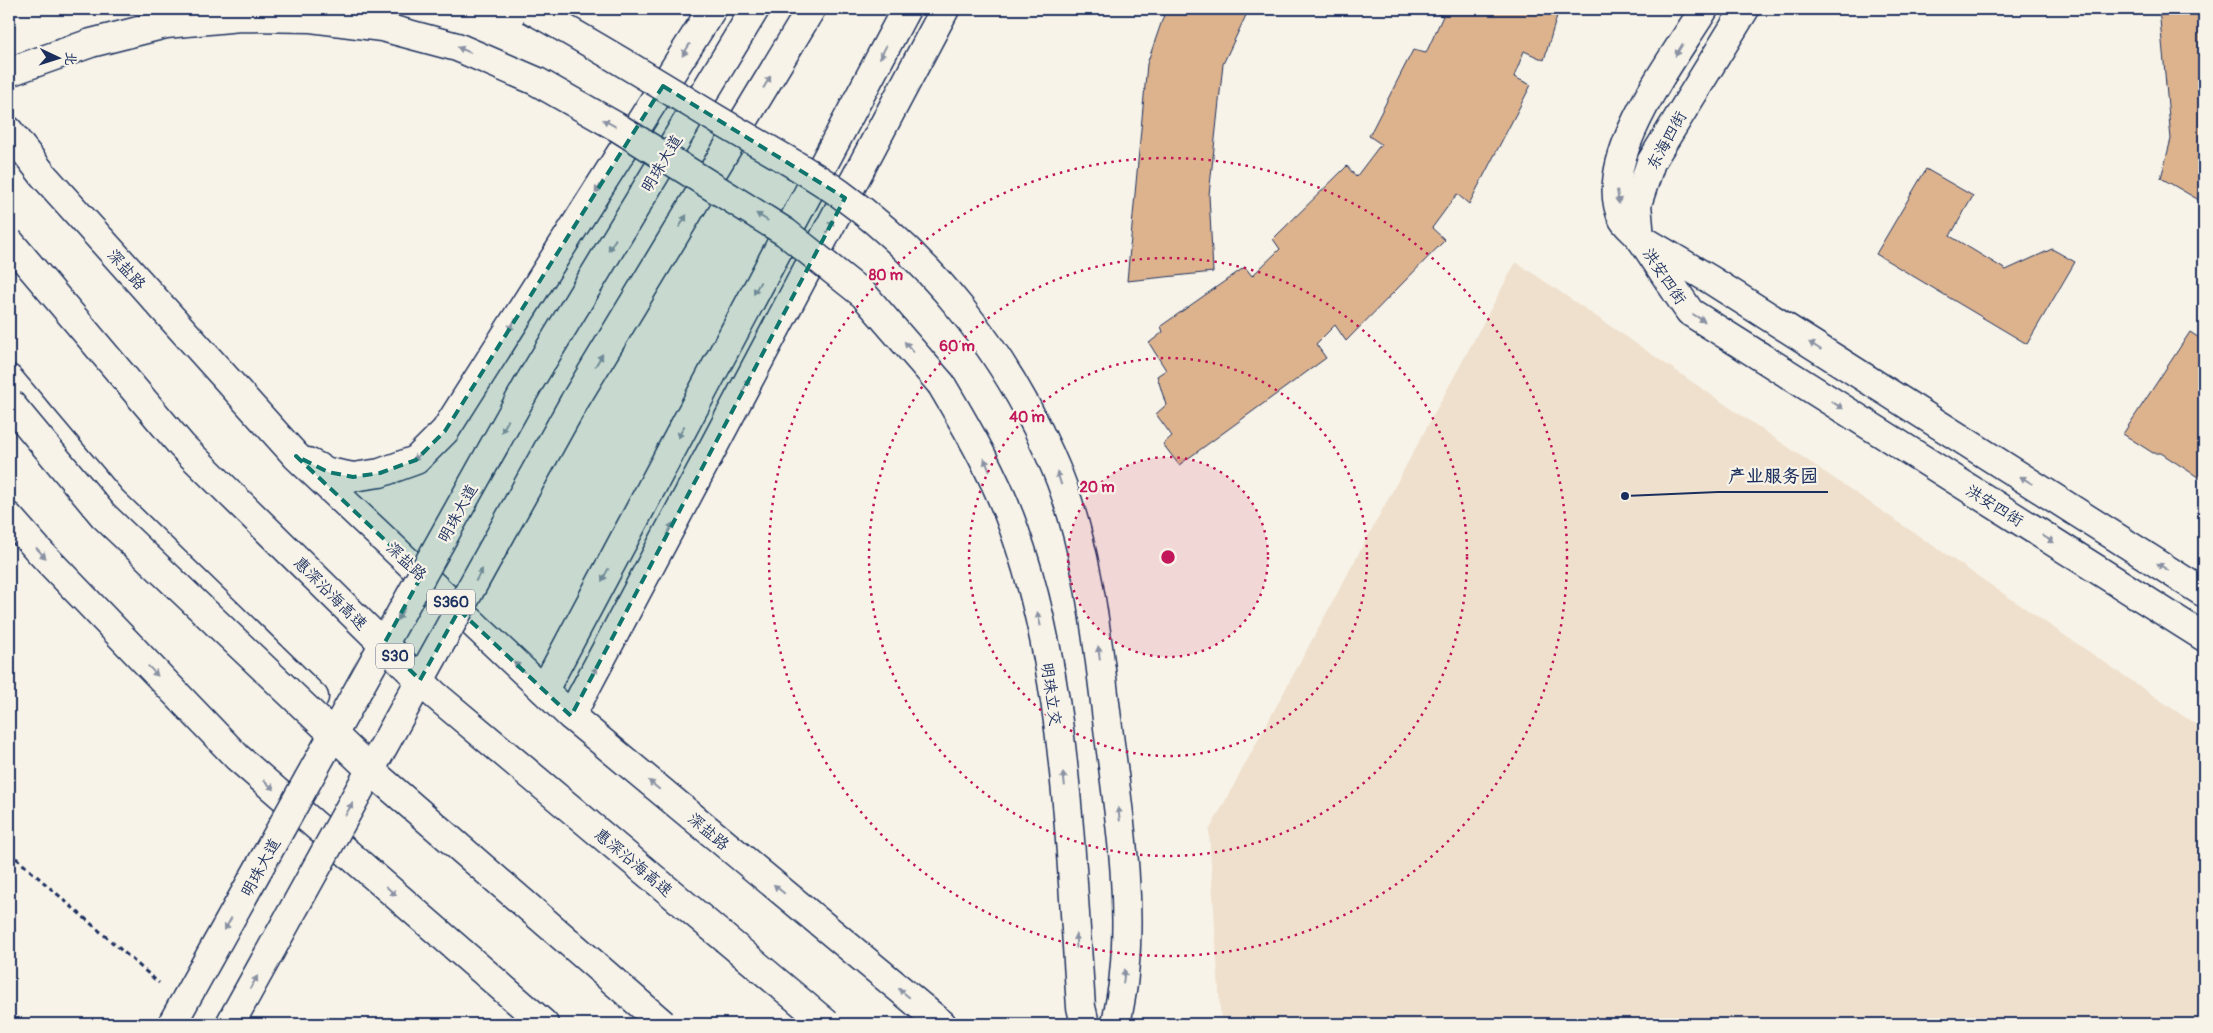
<svg xmlns="http://www.w3.org/2000/svg" width="2213" height="1033" font-family="Pangolin,'LXGW WenKai TC',sans-serif">
  <style>
    .built { fill: #efe0cd }
    .building { fill: #ddb38e; stroke: #1b2f5e }
    .lines { fill: none; stroke-linecap: round; stroke-linejoin: round }
    .minor-casing { stroke: #1b2f5e; stroke-width: 31 }
    .major-casing { stroke: #1b2f5e; stroke-width: 31 }
    .path { stroke: #1b2f5e; stroke-width: 3; stroke-dasharray: 5 4; stroke-linecap: butt }
    .minor { stroke: #f7f3e8; stroke-width: 28 }
    .major { stroke: #f7f3e8; stroke-width: 28 }
    .minor-bridge-casing { stroke: #1b2f5e; stroke-width: 31; stroke-linecap: butt }
    .major-bridge-casing { stroke: #1b2f5e; stroke-width: 31; stroke-linecap: butt }
    .highway-bridge-casing { stroke: #1b2f5e; stroke-width: 31; stroke-linecap: butt }
    .minor-bridge { stroke: #f7f3e8; stroke-width: 28 }
    .major-bridge { stroke: #f7f3e8; stroke-width: 28 }
    .highway-bridge { stroke: #f7f3e8; stroke-width: 28 }
    .oneway { fill: #8991a3 }
    .marked { fill: #0f766e; fill-opacity: 0.2; stroke: #0f766e; stroke-width: 4; stroke-dasharray: 10 6; stroke-linejoin: round }
    .ring { fill: none; stroke: #c2185b; stroke-width: 2.5; stroke-dasharray: 2.5 5 }
    .labels { text-anchor: middle; stroke-width: 4.5; stroke-linejoin: round; paint-order: stroke }
    .shield { fill: #f7f3e8; stroke: #5d6a87; stroke-width: 1 }
    .shield-label { font-size: 15px; font-weight: bold; fill: #1b2f5e }
    .street-label { font-size: 16px; fill: #1b2f5e; stroke: #f7f3e8 }
    .centre { fill: #c2185b; stroke: #f7f3e8; stroke-width: 2.5 }
    .ring-label { font-size: 15px; text-anchor: middle; font-weight: bold; fill: #c2185b; stroke: #f7f3e8; stroke-width: 4.5; stroke-linejoin: round; paint-order: stroke }
    .leader { fill: none; stroke: #1b2f5e; stroke-width: 2 }
    .callout-dot { fill: #1b2f5e; stroke: #f7f3e8; stroke-width: 2 }
    .callout-label { font-size: 18px; text-anchor: middle; font-weight: bold; fill: #1b2f5e; stroke: #f7f3e8; stroke-width: 4.5; stroke-linejoin: round; paint-order: stroke }
  </style>
  <rect width="100%" height="100%" fill="#f7f3e8"/>
  <filter id="ink" filterUnits="userSpaceOnUse"><feTurbulence type="fractalNoise" baseFrequency=".02" numOctaves="2"/><feDisplacementMap in="SourceGraphic" scale="10" xChannelSelector="R" yChannelSelector="G"/><feConvolveMatrix kernelMatrix="1 2 1 2 8 2 1 2 1" color-interpolation-filters="sRGB"/></filter>
  <g filter="url(#ink)">
    <path class="built" d="M1516,262L2204,730V1024H1221L1209,831Z"/>
    <g class="building">
      <path d="M1166,9H1249L1223,64L1209,195L1213,272L1127,281L1147,64Z"/>
      <path d="M1434,9H1559L1544,60L1524,51L1514,77L1531,85L1469,204L1457,194L1432,228L1445,240L1346,341L1335,325L1316,344L1326,358L1179,465L1163,444L1172,436L1156,414L1166,405L1157,376L1166,370L1149,343L1163,332L1161,326L1245,267L1252,276L1280,249L1273,239L1347,166L1356,177L1381,144L1369,136L1413,50L1426,53L1443,16L1432,12Z"/>
      <path d="M2159,9H2204V203L2161,178L2171,139Z"/>
      <path d="M1926,169L1973,196L1950,236L2006,270L2052,249L2075,262L2027,344L1876,254Z"/>
      <path d="M2190,332L2204,341V481L2161,453H2153L2123,434Z"/>
    </g>
    <g class="lines">
      <g class="minor-casing">
        <g id="minor">
          <path d="M1704,9C1675,57 1593,162 1623,219C1627,226 1636,232 1641,239C1658,263 1673,288 1690,312L2204,637"/>
          <path d="M1640,238L1637,204L1651,162L1745,9"/>
          <path d="M1645,241L1711,280L2204,593"/>
          <path d="M529,383L755,9"/>
          <path d="M574,402L811,9"/>
        </g>
      </g>
      <g class="major-casing">
        <g id="major">
          <path d="M9,131L44,176L296,456L571,716L942,1024"/>
          <path d="M9,379L111,500L314,697"/>
          <path d="M941,384C969,431 996,478 1014,529C1067,677 1070,852 1081,1007L1085,1024"/>
          <path d="M308,462L328,472L353,477L380,473L416,460L445,431L712,9"/>
          <path d="M9,517L40,552L237,757L544,1024"/>
          <path d="M544,690L906,9"/>
          <path d="M571,716L945,9"/>
        </g>
      </g>
      <path class="path" d="M9,852L159,983"/>
      <use href="#minor" class="minor"/>
      <use href="#major" class="major"/>
      <g class="minor-bridge-casing">
        <g id="minor-bridge">
          <path d="M172,1024L529,383"/>
          <path d="M230,1024L574,402"/>
        </g>
      </g>
      <g class="major-bridge-casing">
        <g id="major-bridge">
          <path d="M530,9C594,44 656,82 718,120C758,144 801,166 839,193C932,260 1004,351 1050,455C1086,534 1096,626 1106,711C1116,798 1133,886 1124,974C1123,990 1119,1008 1116,1024"/>
          <path d="M9,72L91,43L166,24L240,17L311,18L382,27L457,47L536,81L617,127L785,232L864,295L941,384"/>
        </g>
      </g>
      <g class="highway-bridge-casing">
        <g id="highway-bridge">
          <path d="M9,241L182,446L434,694L827,1024"/>
          <path d="M9,402L103,515L376,775L663,1024"/>
        </g>
      </g>
      <use href="#minor-bridge" class="minor-bridge"/>
      <use href="#major-bridge" class="major-bridge"/>
      <use href="#highway-bridge" class="highway-bridge"/>
    </g>
    <defs><path id="oneway-solid" d="M-6-.8H1V-3.2L6.5 0L1 3.2V.8H-6Z" transform="scale(1.25)"/></defs>
    <g class="oneway">
      <use href="#oneway-solid" transform="translate(464 50) rotate(-157)"/>
      <use href="#oneway-solid" transform="translate(686 50) rotate(122)"/>
      <use href="#oneway-solid" transform="translate(1679 50) rotate(121)"/>
      <use href="#oneway-solid" transform="translate(883 52) rotate(118)"/>
      <use href="#oneway-solid" transform="translate(767 82) rotate(-59)"/>
      <use href="#oneway-solid" transform="translate(609 123) rotate(-151)"/>
      <use href="#oneway-solid" transform="translate(599 187) rotate(122)"/>
      <use href="#oneway-solid" transform="translate(1618 197) rotate(83)"/>
      <use href="#oneway-solid" transform="translate(762 217) rotate(-148)"/>
      <use href="#oneway-solid" transform="translate(683 221) rotate(-59)"/>
      <use href="#oneway-solid" transform="translate(830 226) rotate(-62)"/>
      <use href="#oneway-solid" transform="translate(612 245) rotate(121)"/>
      <use href="#oneway-solid" transform="translate(757 288) rotate(118)"/>
      <use href="#oneway-solid" transform="translate(1699 318) rotate(32)"/>
      <use href="#oneway-solid" transform="translate(512 325) rotate(122)"/>
      <use href="#oneway-solid" transform="translate(1815 346) rotate(-148)"/>
      <use href="#oneway-solid" transform="translate(909 347) rotate(-131)"/>
      <use href="#oneway-solid" transform="translate(599 360) rotate(-59)"/>
      <use href="#oneway-solid" transform="translate(746 385) rotate(-62)"/>
      <use href="#oneway-solid" transform="translate(1837 405) rotate(32)"/>
      <use href="#oneway-solid" transform="translate(505 426) rotate(119)"/>
      <use href="#oneway-solid" transform="translate(681 432) rotate(118)"/>
      <use href="#oneway-solid" transform="translate(418 456) rotate(141)"/>
      <use href="#oneway-solid" transform="translate(987 465) rotate(-113)"/>
      <use href="#oneway-solid" transform="translate(1059 478) rotate(-108)"/>
      <use href="#oneway-solid" transform="translate(2026 480) rotate(-148)"/>
      <use href="#oneway-solid" transform="translate(670 529) rotate(-62)"/>
      <use href="#oneway-solid" transform="translate(2048 539) rotate(32)"/>
      <use href="#oneway-solid" transform="translate(41 553) rotate(47)"/>
      <use href="#oneway-solid" transform="translate(2163 567) rotate(-148)"/>
      <use href="#oneway-solid" transform="translate(479 575) rotate(-61)"/>
      <use href="#oneway-solid" transform="translate(605 575) rotate(118)"/>
      <use href="#oneway-solid" transform="translate(401 614) rotate(119)"/>
      <use href="#oneway-solid" transform="translate(1039 619) rotate(-103)"/>
      <use href="#oneway-solid" transform="translate(1099 653) rotate(-97)"/>
      <use href="#oneway-solid" transform="translate(519 667) rotate(-137)"/>
      <use href="#oneway-solid" transform="translate(153 671) rotate(46)"/>
      <use href="#oneway-solid" transform="translate(594 673) rotate(-62)"/>
      <use href="#oneway-solid" transform="translate(1064 779) rotate(-97)"/>
      <use href="#oneway-solid" transform="translate(269 785) rotate(41)"/>
      <use href="#oneway-solid" transform="translate(654 785) rotate(-140)"/>
      <use href="#oneway-solid" transform="translate(349 809) rotate(-61)"/>
      <use href="#oneway-solid" transform="translate(1119 814) rotate(-97)"/>
      <use href="#oneway-solid" transform="translate(779 889) rotate(-140)"/>
      <use href="#oneway-solid" transform="translate(391 891) rotate(41)"/>
      <use href="#oneway-solid" transform="translate(228 924) rotate(119)"/>
      <use href="#oneway-solid" transform="translate(1076 941) rotate(-94)"/>
      <use href="#oneway-solid" transform="translate(1124 976) rotate(-83)"/>
      <use href="#oneway-solid" transform="translate(254 982) rotate(-61)"/>
      <use href="#oneway-solid" transform="translate(904 993) rotate(-140)"/>
    </g>
  </g>
  <path class="marked" d="M663,86L845,198L571,716L459,610L420,680L384,644L422,575L296,456L328,472L353,477L380,473L416,460L445,431Z"/>
  <circle cx="1168" cy="557" r="100" fill="#c2185b" fill-opacity=".12"/>
  <g class="ring">
    <circle cx="1168" cy="557" r="100"/>
    <circle cx="1168" cy="557" r="199"/>
    <circle cx="1168" cy="557" r="299"/>
    <circle cx="1168" cy="557" r="399"/>
  </g>
  <g class="labels">
    <g class="shield">
      <rect x="427" y="589.5" width="48" height="25" rx="4"/>
      <rect x="376" y="643.5" width="38" height="25" rx="4"/>
    </g>
    <g class="shield-label">
      <text x="451" y="607">S360</text>
      <text x="395" y="661">S30</text>
    </g>
    <g class="street-label">
      <text transform="translate(1666 140) rotate(-61)" y="6">东海四街</text>
      <text transform="translate(661 163) rotate(-59)" y="6">明珠大道</text>
      <text transform="translate(127 269) rotate(48)" y="6">深盐路</text>
      <text transform="translate(1665 276) rotate(56)" y="6">洪安四街</text>
      <text transform="translate(1995 505) rotate(32)" y="6">洪安四街</text>
      <text transform="translate(457 513) rotate(-61)" y="6">明珠大道</text>
      <text transform="translate(407 561) rotate(43)" y="6">深盐路</text>
      <text transform="translate(331 593) rotate(45)" y="6">惠深沿海高速</text>
      <text transform="translate(1052 694) rotate(82)" y="6">明珠立交</text>
      <text transform="translate(709 831) rotate(40)" y="6">深盐路</text>
      <text transform="translate(634 862) rotate(40)" y="6">惠深沿海高速</text>
      <text transform="translate(260 867) rotate(-61)" y="6">明珠大道</text>
    </g>
  </g>
  <circle cx="1168" cy="557" r="8" class="centre"/>
  <g class="ring-label">
    <text x="886" y="280">80 m</text>
    <text x="957" y="351">60 m</text>
    <text x="1027" y="422">40 m</text>
    <text x="1097" y="492">20 m</text>
  </g>
  <path class="leader" d="M1625 496L1718 492H1828"/>
  <circle class="callout-dot" cx="1625" cy="496" r="5"/>
  <g class="callout-label">
    <text x="1773" y="482">产业服务园</text>
  </g>
  <rect width="2213" height="1033" fill="none" stroke="#f7f3e8" stroke-width="30"/>
  <rect x="15" y="15" width="2183" height="1003" fill="none" stroke="#1b2f5e" stroke-width="2" filter="url(#ink)"/>
  <g transform="translate(58 58) rotate(94)" stroke="#f7f3e8" stroke-width="4" paint-order="stroke">
  <path d="M0-4L9 19L0 12L-9 19Z" fill="#1b2f5e"/>
  <text y="-8" font-size="14" font-weight="bold" text-anchor="middle" fill="#1b2f5e">北</text>
  </g>
</svg>
